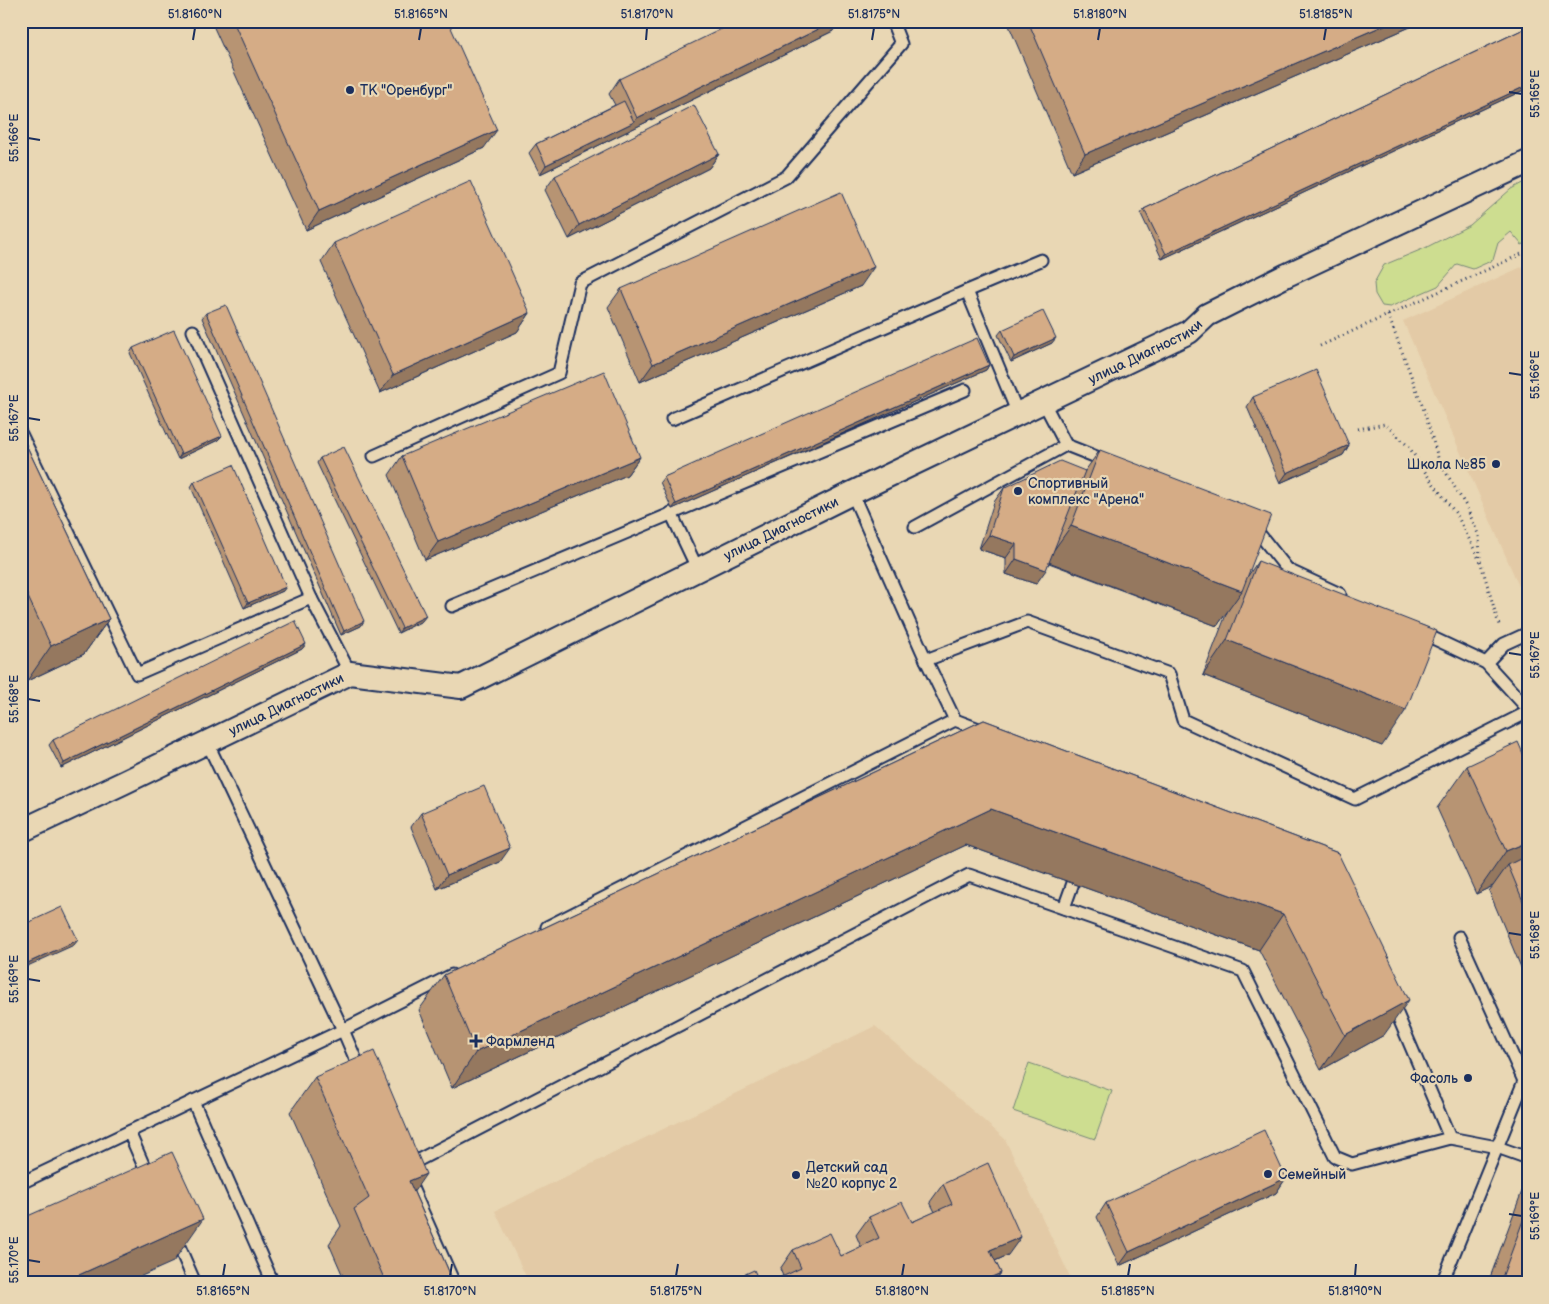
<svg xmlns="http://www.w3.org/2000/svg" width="1549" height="1304" font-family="'Balsamiq Sans',sans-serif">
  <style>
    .built { fill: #e3caa6 }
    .green { fill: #cddd90; stroke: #748677 }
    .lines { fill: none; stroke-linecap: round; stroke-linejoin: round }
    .service-casing { stroke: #1b2f5e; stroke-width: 15 }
    .minor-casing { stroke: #1b2f5e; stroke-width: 26 }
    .path { stroke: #1b2f5e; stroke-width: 3; stroke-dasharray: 1 4; stroke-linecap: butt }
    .service { stroke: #e9d7b4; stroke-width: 11 }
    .minor { stroke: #e9d7b4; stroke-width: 22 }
    .wall { fill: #b79473; stroke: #1b2f5e }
    .shaded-wall { fill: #95785e; stroke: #1b2f5e }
    .building { fill: #d5ac86; stroke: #1b2f5e }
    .ticks { fill: none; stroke: #1b2f5e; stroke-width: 2 }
    .poi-dot { fill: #1b2f5e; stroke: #e9d7b4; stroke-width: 2 }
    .labels { text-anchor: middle; stroke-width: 4.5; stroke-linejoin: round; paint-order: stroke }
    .poi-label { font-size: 14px; fill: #1b2f5e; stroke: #e9d7b4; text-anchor: start }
    .street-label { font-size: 14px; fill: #1b2f5e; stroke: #e9d7b4 }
    .neatline { fill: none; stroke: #1b2f5e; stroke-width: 2 }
    .ticks-label { font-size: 12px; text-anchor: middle; fill: #1b2f5e }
  </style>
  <rect width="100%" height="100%" fill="#e9d7b4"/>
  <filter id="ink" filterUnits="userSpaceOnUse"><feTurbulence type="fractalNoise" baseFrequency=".02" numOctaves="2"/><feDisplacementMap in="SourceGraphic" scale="10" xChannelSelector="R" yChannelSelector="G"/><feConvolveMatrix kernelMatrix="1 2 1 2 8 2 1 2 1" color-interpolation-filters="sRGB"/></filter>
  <g filter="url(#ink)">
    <g class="built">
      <path d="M1528,264V607L1403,321Z"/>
      <path d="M875,1026L1005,1139L1073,1283H529L495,1211Z"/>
    </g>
    <g class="green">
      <path d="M1528,180V242L1522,245L1511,232L1498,243L1493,260L1473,269L1457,264L1438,286L1390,307L1382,306L1375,294L1374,283L1384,265L1425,248L1470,225L1511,189Z"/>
      <path d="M1029,1063L1112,1091L1095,1139L1013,1111Z"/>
    </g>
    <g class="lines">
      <g class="service-casing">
        <g id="service">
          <path d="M967,291L1041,260"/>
          <path d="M193,331L311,598L350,673"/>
          <path d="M1043,401L1066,445L1109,462"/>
          <path d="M672,419L967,291L1018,414"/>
          <path d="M21,434L137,674L311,598"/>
          <path d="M374,456L559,373L580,283L786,177L901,44L892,21"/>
          <path d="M852,493L926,660"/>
          <path d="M671,513L698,570"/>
          <path d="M1253,526L1288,570L1340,594"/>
          <path d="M915,527L1066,445"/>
          <path d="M452,606L965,390"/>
          <path d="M1420,632L1486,663L1528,709"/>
          <path d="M1486,663L1504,644L1528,633"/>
          <path d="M955,720L926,660L1027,622L1169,674L1183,720L1355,799L1528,712"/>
          <path d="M1064,908L1073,883"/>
          <path d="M547,927L955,720L984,731"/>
          <path d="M1392,1002L1450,1138L1497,1147L1528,1158"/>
          <path d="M361,1072L343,1030L452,975"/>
          <path d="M193,1101L273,1283"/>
          <path d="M129,1132L149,1178"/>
          <path d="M407,1166L969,875L1243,971L1335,1157L1352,1164L1450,1138"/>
          <path d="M408,1179L454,1283"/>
          <path d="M21,1183L343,1030L207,742"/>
          <path d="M175,1237L195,1283"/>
          <path d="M1442,1283L1524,1081L1459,937"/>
        </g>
      </g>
      <g class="minor-casing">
        <g id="minor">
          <path id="s1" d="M21,831L123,783L350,673L461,687L852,493L1189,332L1207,315L1287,275L1528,162"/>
        </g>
      </g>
      <g class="path">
        <path d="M1388,315L1423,407L1439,461L1466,506L1479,536L1480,560L1499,625"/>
        <path d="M1320,346L1528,251"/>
        <path d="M1358,429L1385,424L1409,447L1429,478L1457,515L1478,557"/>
      </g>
      <use href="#service" class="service"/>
      <use href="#minor" class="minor"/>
    </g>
    <g class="wall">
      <path d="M211,21H448L484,148L306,230Z"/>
      <path d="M1007,21H1424L1072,173Z"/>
      <path d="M1528,27V88L1162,259L1141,214L1144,209Z"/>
      <path d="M833,31L540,174L529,153L536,144L615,105L609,94L619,79Z"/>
      <path d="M719,154L709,168L569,239L545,190L555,176Z"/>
      <path d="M334,243L530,313L517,332L380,393L321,262Z"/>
      <path d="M861,286L640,382L608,307L621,289Z"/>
      <path d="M206,313L361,626L341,635L202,318Z"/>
      <path d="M1002,330L1052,343L1011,362L998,335Z"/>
      <path d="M133,348L218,440L178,459L130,353Z"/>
      <path d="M989,365L986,370L672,509L660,482L664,477Z"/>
      <path d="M1253,397L1349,445L1343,455L1280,483L1247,407Z"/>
      <path d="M21,434L109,619L84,654L27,681L21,669Z"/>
      <path d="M1100,450L1248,576L1258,561L1382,746L1203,675L1227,612L1217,626L1049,563L1036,584L1006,574V558L979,549L994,502L1004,488L1085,471Z"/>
      <path d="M402,456L640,457L627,475L425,560L389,475Z"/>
      <path d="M320,458L422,621L398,633L317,463Z"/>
      <path d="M194,482L283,591L244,608L191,487Z"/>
      <path d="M306,644L302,649L61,768L49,745L53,740Z"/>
      <path d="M984,720L1338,853L1384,1035L1321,1070L1259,950L966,845L452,1088L419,1010L444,975Z"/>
      <path d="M1528,765V984L1489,891L1493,886L1476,894L1437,808L1467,766Z"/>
      <path d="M421,813L500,862L437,889L411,827Z"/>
      <path d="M315,1077L414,1192L454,1283H346L329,1244L341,1226L290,1112Z"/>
      <path d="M1528,1175V1283H1488Z"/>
      <path d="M1286,1178L1276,1193L1119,1266L1097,1217L1106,1203Z"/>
      <path d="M943,1184L1008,1255L995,1261L1001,1273L993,1283H769L783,1276L780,1269L793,1250L841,1256L861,1247L856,1235L869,1217L912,1222L935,1212L930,1202Z"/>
    </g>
    <g class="shaded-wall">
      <path d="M835,21H840L833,31L540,174L546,165L634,122L637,118Z"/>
      <path d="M1394,21H1424L1072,173L1085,154Z"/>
      <path d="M1528,85V88L1162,259L1166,254Z"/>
      <path d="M497,130L484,148L306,230L319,211Z"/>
      <path d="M719,154L709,168L569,239L579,225Z"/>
      <path d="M874,267L861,286L640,382L653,364Z"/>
      <path d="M530,313L517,332L380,393L393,375Z"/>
      <path d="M1056,338L1052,343L1011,362L1014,357Z"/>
      <path d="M989,365L986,370L672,509L676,504Z"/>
      <path d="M222,436L218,440L178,459L181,454Z"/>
      <path d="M1349,445L1343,455L1280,483L1287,473Z"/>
      <path d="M640,457L627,475L425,560L438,542Z"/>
      <path d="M1071,526L1242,591L1217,626L1046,561Z"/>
      <path d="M989,535L1016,544L1006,558L979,549Z"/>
      <path d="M1016,559L1046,570L1036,584L1006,574Z"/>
      <path d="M286,587L283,591L244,608L248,603Z"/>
      <path d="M426,616L422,621L398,633L402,628Z"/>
      <path d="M109,619L84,654L27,681L51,646Z"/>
      <path d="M364,621L361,626L341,635L344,631Z"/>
      <path d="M1227,640L1406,710L1382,746L1203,675Z"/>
      <path d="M306,644L302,649L61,768L64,763Z"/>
      <path d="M991,809L1283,914L1259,950L966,845L452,1088L476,1052Z"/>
      <path d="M1528,842V870L1508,865L1493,886L1476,894L1506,851Z"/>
      <path d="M510,848L500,862L437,889L447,875Z"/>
      <path d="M78,940L74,945L21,969V966Z"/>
      <path d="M1409,1000L1384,1035L1321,1070L1345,1035Z"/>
      <path d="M426,1174L402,1209L409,1181Z"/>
      <path d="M1286,1178L1276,1193L1119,1266L1129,1252Z"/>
      <path d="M203,1219L173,1262L126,1283H61Z"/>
      <path d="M1021,1237L1008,1255L977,1269L990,1250Z"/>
      <path d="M1001,1273L993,1283H978Z"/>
    </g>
    <g class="building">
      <path d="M233,21H448L497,130L319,211Z"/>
      <path d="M738,21H835L637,118L619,79Z"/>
      <path d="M1028,21H1394L1085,154Z"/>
      <path d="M1528,27V85L1166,254L1144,209Z"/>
      <path d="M624,101L634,122L546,165L536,144Z"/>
      <path d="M694,105L719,154L579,225L555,176Z"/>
      <path d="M471,181L530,313L393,375L334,243Z"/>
      <path d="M841,192L874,267L653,364L621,289Z"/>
      <path d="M226,305L364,621L344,631L206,313Z"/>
      <path d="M1043,311L1056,338L1014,357L1002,330Z"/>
      <path d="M174,330L222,436L181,454L133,348Z"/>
      <path d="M977,338L989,365L676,504L664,477Z"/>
      <path d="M1316,370L1349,445L1287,473L1253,397Z"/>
      <path d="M604,371L640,457L438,542L402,456Z"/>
      <path d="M21,434L109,619L51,646L21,582Z"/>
      <path d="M344,447L426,616L402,628L320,458Z"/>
      <path d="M1100,450L1271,515L1242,591L1071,526Z"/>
      <path d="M1060,461L1085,471L1046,570L1016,559V544L989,535L1004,488Z"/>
      <path d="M233,465L286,587L248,603L194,482Z"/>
      <path d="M1258,561L1437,631L1406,710L1227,640Z"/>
      <path d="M295,621L306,644L64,763L53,740Z"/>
      <path d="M984,720L1338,853L1409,1000L1345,1035L1283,914L991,809L476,1052L444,975Z"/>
      <path d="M1518,742L1528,765V842L1506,851L1467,766Z"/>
      <path d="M484,786L510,848L447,875L421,813Z"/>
      <path d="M1528,855V913L1508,865Z"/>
      <path d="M62,907L78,940L21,966V926Z"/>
      <path d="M374,1051L426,1174L409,1181L454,1283H386L354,1209L369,1198L315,1077Z"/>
      <path d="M1264,1130L1286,1178L1129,1252L1106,1203Z"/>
      <path d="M172,1152L203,1219L61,1283H21V1219Z"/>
      <path d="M988,1163L1021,1237L990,1250L1001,1273L978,1283H769L801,1268L793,1250L830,1233L841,1256L879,1238L869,1217L902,1202L912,1222L952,1204L943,1184Z"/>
      <path d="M1528,1207V1283H1500Z"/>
      <path d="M754,1270L760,1283H726Z"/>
    </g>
  </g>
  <path class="ticks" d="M193,40L195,28M419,40L421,28M646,40L647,28M872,40L874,28M1098,40L1100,28M1324,40L1326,28M1509,92L1522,94M28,138L40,140M1509,373L1522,375M28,418L40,420M1509,653L1522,655M28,699L40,701M1509,933L1522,935M28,979L40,981M1509,1214L1522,1216M28,1260L40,1262M223,1276L225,1264M450,1276L452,1264M676,1276L678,1264M902,1276L904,1264M1128,1276L1130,1264M1355,1276L1356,1264"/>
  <g class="poi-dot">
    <circle cx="350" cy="90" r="5"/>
    <circle cx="1496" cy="464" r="5"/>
    <circle cx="1018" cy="491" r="5"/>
    <path d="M473.5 1033.5h5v5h5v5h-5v5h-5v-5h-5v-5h5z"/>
    <circle cx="1468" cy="1078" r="5"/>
    <circle cx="1268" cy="1174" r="5"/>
    <circle cx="796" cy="1175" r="5"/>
  </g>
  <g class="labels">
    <g class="poi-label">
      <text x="360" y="95">ТК "Оренбург"</text>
      <text x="1486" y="469" text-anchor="end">Школа №85</text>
      <text x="1028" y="488">Спортивный<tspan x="1028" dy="16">комплекс "Арена"</tspan></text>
      <text x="486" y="1046">Фармленд</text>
      <text x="1458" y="1083" text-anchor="end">Фасоль</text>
      <text x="806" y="1172">Детский сад<tspan x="806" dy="16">№20 корпус 2</tspan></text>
      <text x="1278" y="1179">Семейный</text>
    </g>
    <g class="street-label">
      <text dy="5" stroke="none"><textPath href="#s1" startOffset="1239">улица Диагностики</textPath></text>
      <text dy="5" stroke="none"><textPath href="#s1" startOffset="834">улица Диагностики</textPath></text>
      <text dy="5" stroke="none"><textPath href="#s1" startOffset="294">улица Диагностики</textPath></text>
    </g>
  </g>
  <rect width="1549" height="1304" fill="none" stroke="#e9d7b4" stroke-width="55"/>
  <rect x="28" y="28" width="1494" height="1248" class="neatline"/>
  <g class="ticks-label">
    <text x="195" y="18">51.8160°N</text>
    <text x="421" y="18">51.8165°N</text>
    <text x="647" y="18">51.8170°N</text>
    <text x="874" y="18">51.8175°N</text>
    <text x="1100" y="18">51.8180°N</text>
    <text x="1326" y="18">51.8185°N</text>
    <text transform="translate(1535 94) rotate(-90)" y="4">55.165°E</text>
    <text transform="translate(14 138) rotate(-90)" y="4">55.166°E</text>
    <text transform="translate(1535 375) rotate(-90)" y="4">55.166°E</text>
    <text transform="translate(14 418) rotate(-90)" y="4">55.167°E</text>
    <text transform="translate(1535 655) rotate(-90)" y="4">55.167°E</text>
    <text transform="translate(14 699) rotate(-90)" y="4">55.168°E</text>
    <text transform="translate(1535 935) rotate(-90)" y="4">55.168°E</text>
    <text transform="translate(14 979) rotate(-90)" y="4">55.169°E</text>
    <text transform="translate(1535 1216) rotate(-90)" y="4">55.169°E</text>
    <text transform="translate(14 1260) rotate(-90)" y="4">55.170°E</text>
    <text x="223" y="1295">51.8165°N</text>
    <text x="450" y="1295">51.8170°N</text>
    <text x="676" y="1295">51.8175°N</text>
    <text x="902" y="1295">51.8180°N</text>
    <text x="1128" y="1295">51.8185°N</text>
    <text x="1355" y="1295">51.8190°N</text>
  </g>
</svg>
